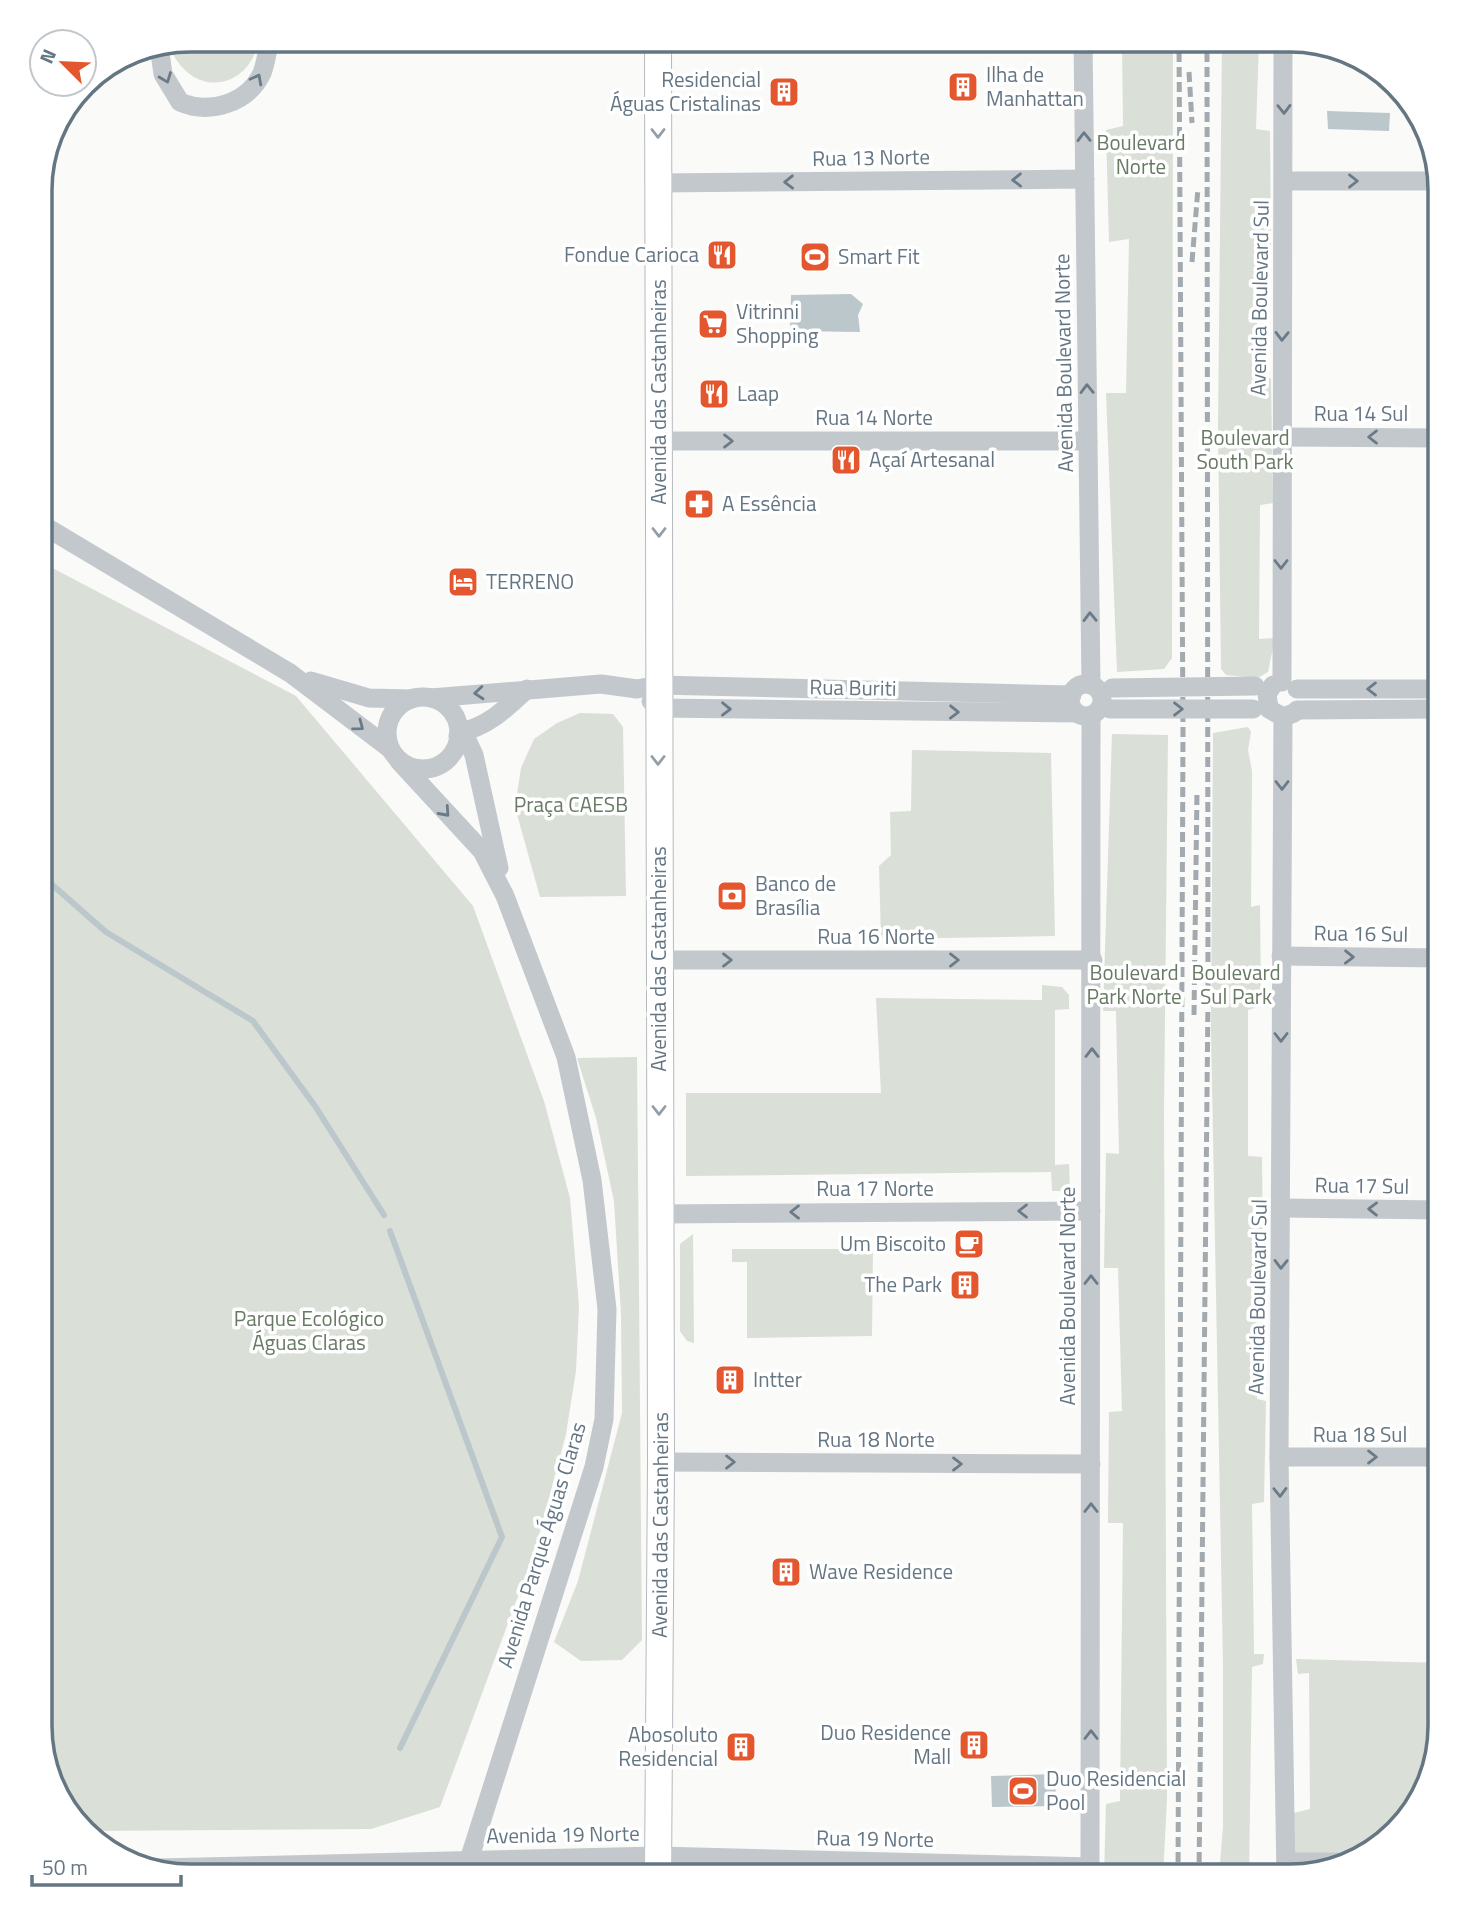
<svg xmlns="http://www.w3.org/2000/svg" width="1481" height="1917" font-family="'Titillium Web',sans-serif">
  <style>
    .green { fill: #dadfd7 }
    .water { fill: #bbc7cb }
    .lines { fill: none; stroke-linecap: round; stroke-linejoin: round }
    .stream { stroke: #bbc7cb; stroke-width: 6 }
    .major-casing { stroke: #b5babe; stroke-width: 28 }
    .minor { stroke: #c3c8cc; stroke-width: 19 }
    .major { stroke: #fff; stroke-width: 26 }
    .rail { stroke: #a2aab0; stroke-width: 5; stroke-dasharray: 10 5; stroke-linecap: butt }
    .minor-bridge { stroke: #c3c8cc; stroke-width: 19 }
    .oneway { stroke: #6a7a87 }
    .oneway2 { stroke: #939fa8 }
    .labels { text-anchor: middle; stroke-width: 7; stroke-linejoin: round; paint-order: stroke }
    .poi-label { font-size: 21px; fill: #657683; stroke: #fff; text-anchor: start }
    .park-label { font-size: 21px; fill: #687a64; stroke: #fff }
    .street-label { font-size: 21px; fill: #657683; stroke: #fff }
    .rim { fill: none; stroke: #657683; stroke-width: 3.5 }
  </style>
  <rect width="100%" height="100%" fill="#fafaf8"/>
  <g class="green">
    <path d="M190,40H259C248,94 187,98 169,44Z"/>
    <path d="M1122,41H1173L1172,658L1164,669L1117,672L1106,393H1126L1129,239L1109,242L1106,130L1123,126Z"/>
    <path d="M1222,41H1259L1256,129L1270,131L1271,250L1257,253V379L1271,378L1273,503L1260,505L1259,639L1275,638L1268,672L1258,678L1226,675L1221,669L1218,427Z"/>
    <path d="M41,562L296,696L473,906L544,1101L570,1198L579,1306L576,1371L566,1434L535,1550L440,1807L371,1829L88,1831L65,1810L40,1727Z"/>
    <path d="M580,713L613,714L623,727L626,896L540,897L515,807L521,768L534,739L557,723Z"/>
    <path d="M1248,727L1251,732L1248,750L1252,771L1251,907L1260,905L1261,1006L1248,1010V1156L1262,1157L1263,1262L1256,1266L1257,1399L1266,1401L1264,1502L1252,1504L1254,1654H1264L1263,1664L1252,1667L1249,1877H1219L1223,1826V1664L1211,1030L1213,733Z"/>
    <path d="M1112,734L1168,735L1164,1112L1167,1798L1163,1877H1104L1106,1804L1120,1801L1123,1523H1108L1109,1412L1122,1411L1118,1268H1104L1106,1153L1119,1154L1116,1011H1103Z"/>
    <path d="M912,750L1051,753L1055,936L881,939L879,866L891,855L890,812L911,811Z"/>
    <path d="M1042,985L1062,987L1069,995V1009L1055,1010V1165L1069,1164L1070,1191H1052L1051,1172L686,1176V1093H881L876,998L1042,1000Z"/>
    <path d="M637,1057L642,1640L622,1660L581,1661L554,1642L578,1581L622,1413L621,1314L614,1201L596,1118L577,1058Z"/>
    <path d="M693,1234L694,1343L687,1341L680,1331V1244Z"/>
    <path d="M732,1249H873L872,1336L747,1338V1262H732Z"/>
    <path d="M1296,1659L1441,1663V1727L1421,1801L1374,1852L1294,1854V1813L1310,1809L1309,1673L1298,1674Z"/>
  </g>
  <g class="water">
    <path d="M1327,111L1390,113L1389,131L1328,129Z"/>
    <path d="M851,294L863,304L858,315L860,332L790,331L791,295Z"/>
    <path d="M1055,1774L1056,1806L992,1807L991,1776Z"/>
  </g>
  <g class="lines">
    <g class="stream">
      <path d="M40,874L106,932L253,1021L315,1106L384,1215"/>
      <path d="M390,1231L502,1537L400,1748"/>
    </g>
    <g class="major-casing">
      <g id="major">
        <path id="s1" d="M658,1877L661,1462L658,40"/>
      </g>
    </g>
    <g class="minor">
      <path d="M1083,40L1091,685"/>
      <path d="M159,46L163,74L180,102C210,115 248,103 262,73C266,63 267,51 270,40"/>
      <path d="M1285,181H1438"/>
      <path d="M658,183L1085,179"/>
      <path d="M1281,437L1441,438"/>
      <path d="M659,441H1088"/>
      <path d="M41,524L290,673L389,748"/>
      <path d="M311,681L369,698L411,699"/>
      <path d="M1282,682L1283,41"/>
      <circle cx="1086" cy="700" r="16"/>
      <path d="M1273,685L1267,694L1269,709L1283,717L1294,713"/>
      <path d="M1297,689H1441"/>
      <circle cx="423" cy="733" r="36"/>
      <path d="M431,698L601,684L637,689L658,685L1072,695"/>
      <path d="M651,701L658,708L1077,713"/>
      <path d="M1297,710L1441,709"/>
      <path d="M1283,717L1279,1457L1286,1877"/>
      <path d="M459,732C486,728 507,708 527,689"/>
      <path d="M458,736L467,740L474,755L499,868"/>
      <path d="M399,761L482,851L505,896L566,1057L592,1180L607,1309L604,1419L594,1467L469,1860"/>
      <path d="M1281,956L1441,958"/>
      <path d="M659,960H1093"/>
      <path d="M1282,1208L1441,1210"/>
      <path d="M660,1214L1091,1211"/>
      <path d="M1279,1457H1441"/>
      <path d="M661,1462L1091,1464"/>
      <path d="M1286,1862H1340"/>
      <path d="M158,1868L658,1856L1091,1867"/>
      <path d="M1090,1877L1091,716"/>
    </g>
    <use href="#major" class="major"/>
    <g class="rail">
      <path d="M1189,72L1192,123"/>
      <path d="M1192,262L1198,188"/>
      <path d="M1194,1015L1197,791"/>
      <path d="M1178,1877L1183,732L1179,41"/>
      <path d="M1199,1877L1208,997L1207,41"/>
    </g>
    <g class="minor-bridge">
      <path d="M1112,688L1255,686"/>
      <path d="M1110,709H1253"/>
    </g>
  </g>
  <defs><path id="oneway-chevron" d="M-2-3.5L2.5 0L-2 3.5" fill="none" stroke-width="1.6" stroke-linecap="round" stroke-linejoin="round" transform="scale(1.75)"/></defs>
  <g class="oneway">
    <use href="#oneway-chevron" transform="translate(166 78) rotate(69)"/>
    <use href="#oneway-chevron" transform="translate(257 79) rotate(-62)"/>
    <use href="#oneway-chevron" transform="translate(1284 109) rotate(89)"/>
    <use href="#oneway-chevron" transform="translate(1084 137) rotate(-91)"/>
    <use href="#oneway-chevron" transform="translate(1017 180) rotate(179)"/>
    <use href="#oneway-chevron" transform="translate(1353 181)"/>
    <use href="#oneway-chevron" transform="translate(789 182) rotate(179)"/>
    <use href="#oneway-chevron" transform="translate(1282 336) rotate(91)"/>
    <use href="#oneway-chevron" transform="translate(1087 389) rotate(-91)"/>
    <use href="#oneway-chevron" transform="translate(1373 437) rotate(-180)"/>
    <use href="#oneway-chevron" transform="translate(728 441)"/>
    <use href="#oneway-chevron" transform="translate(1281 564) rotate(90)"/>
    <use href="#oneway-chevron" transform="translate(1090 617) rotate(-91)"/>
    <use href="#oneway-chevron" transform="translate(1372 689) rotate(-180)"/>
    <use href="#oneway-chevron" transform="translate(479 693) rotate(175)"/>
    <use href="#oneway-chevron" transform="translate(726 709) rotate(1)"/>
    <use href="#oneway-chevron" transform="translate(1178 709)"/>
    <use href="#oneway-chevron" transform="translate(954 712) rotate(1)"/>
    <use href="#oneway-chevron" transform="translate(359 726) rotate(37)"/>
    <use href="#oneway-chevron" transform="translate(1282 785) rotate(90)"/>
    <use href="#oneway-chevron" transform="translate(445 812) rotate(48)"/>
    <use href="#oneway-chevron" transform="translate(1349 957) rotate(1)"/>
    <use href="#oneway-chevron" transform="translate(727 960)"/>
    <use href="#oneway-chevron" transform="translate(954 960)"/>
    <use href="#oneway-chevron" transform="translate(1281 1037) rotate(90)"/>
    <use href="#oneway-chevron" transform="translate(1092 1053) rotate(-90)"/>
    <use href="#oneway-chevron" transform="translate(1373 1209) rotate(-179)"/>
    <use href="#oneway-chevron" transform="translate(1023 1211) rotate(180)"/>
    <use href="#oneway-chevron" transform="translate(795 1212) rotate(180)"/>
    <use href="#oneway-chevron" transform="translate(1281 1264) rotate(91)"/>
    <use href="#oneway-chevron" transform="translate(1091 1280) rotate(-90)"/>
    <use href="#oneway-chevron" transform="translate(1372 1457)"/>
    <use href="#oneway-chevron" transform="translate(730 1462)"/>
    <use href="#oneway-chevron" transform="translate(957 1464)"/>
    <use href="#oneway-chevron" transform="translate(1280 1492) rotate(89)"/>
    <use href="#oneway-chevron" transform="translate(1091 1508) rotate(-90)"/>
    <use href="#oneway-chevron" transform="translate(1091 1735) rotate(-90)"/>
  </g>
  <g class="oneway2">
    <use href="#oneway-chevron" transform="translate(658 133) rotate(90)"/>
    <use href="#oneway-chevron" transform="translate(659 532) rotate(90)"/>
    <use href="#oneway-chevron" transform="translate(658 760) rotate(90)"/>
    <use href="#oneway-chevron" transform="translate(659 1110) rotate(90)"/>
  </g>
  <defs>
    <g id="building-square" transform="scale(1.575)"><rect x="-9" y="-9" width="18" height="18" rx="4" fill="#e4572e" stroke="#fff"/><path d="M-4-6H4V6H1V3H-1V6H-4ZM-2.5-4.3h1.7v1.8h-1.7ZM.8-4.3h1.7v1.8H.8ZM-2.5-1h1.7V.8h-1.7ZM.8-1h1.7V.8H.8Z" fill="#fff"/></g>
    <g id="restaurant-square" transform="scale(1.575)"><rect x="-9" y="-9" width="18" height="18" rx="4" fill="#e4572e" stroke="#fff"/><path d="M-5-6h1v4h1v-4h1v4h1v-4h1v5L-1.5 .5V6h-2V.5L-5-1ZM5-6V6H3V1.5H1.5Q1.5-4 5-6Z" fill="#fff"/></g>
    <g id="stadium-square" transform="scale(1.575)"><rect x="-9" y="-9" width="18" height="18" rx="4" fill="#e4572e" stroke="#fff"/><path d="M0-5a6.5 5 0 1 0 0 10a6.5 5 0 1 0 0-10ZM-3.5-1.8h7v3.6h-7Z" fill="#fff"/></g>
    <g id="supermarket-square" transform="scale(1.575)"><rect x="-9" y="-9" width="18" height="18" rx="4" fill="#e4572e" stroke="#fff"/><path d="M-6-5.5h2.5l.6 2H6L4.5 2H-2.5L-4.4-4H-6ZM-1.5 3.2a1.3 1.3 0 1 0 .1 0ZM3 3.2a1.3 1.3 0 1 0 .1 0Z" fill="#fff"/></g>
    <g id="pharmacy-square" transform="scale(1.575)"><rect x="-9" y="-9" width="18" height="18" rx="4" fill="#e4572e" stroke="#fff"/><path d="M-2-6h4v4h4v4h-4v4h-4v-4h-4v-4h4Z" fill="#fff"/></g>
    <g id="hotel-square" transform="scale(1.575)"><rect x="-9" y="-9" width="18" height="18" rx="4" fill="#e4572e" stroke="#fff"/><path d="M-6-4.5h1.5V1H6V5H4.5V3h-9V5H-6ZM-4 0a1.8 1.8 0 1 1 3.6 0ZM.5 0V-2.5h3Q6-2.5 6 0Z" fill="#fff"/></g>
    <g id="bank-square" transform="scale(1.575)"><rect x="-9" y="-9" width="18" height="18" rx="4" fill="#e4572e" stroke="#fff"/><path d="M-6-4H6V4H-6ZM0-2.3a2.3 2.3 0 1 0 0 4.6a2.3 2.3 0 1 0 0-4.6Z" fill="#fff"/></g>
    <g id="cafe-square" transform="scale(1.575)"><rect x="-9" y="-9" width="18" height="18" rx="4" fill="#e4572e" stroke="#fff"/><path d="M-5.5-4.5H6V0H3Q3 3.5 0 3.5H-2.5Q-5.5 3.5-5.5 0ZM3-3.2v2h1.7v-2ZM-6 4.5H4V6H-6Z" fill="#fff"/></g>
  </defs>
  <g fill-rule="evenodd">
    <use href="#building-square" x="963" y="87"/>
    <use href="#building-square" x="784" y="92"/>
    <use href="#restaurant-square" x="722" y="255"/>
    <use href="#stadium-square" x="815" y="257"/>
    <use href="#supermarket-square" x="713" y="324"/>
    <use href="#restaurant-square" x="714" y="394"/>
    <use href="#restaurant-square" x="846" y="460"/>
    <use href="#pharmacy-square" x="699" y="504"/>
    <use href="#hotel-square" x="463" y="582"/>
    <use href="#bank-square" x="732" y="896"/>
    <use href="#cafe-square" x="969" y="1244"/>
    <use href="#building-square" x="965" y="1285"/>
    <use href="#building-square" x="730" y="1380"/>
    <use href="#building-square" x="786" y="1572"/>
    <use href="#building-square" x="974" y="1745"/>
    <use href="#building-square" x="741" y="1747"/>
    <use href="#stadium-square" x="1023" y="1791"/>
  </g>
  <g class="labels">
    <g class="poi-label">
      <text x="986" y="82">Ilha de<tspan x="986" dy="24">Manhattan</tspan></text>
      <text x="761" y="87" text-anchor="end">Residencial<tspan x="761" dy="24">Águas Cristalinas</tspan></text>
      <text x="699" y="262" text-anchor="end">Fondue Carioca</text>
      <text x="838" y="264">Smart Fit</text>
      <text x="736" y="319">Vitrinni<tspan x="736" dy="24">Shopping</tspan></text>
      <text x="737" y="401">Laap</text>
      <text x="869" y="467">Açaí Artesanal</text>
      <text x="722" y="511">A Essência</text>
      <text x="486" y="589">TERRENO</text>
      <text x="755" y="891">Banco de<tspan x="755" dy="24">Brasília</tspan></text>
      <text x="946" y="1251" text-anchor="end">Um Biscoito</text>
      <text x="942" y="1292" text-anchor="end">The Park</text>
      <text x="753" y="1387">Intter</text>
      <text x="809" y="1579">Wave Residence</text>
      <text x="951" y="1740" text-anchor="end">Duo Residence<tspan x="951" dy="24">Mall</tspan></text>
      <text x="718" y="1742" text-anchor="end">Abosoluto<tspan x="718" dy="24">Residencial</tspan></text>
      <text x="1046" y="1786">Duo Residencial<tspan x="1046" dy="24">Pool</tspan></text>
    </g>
    <g class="park-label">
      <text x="1141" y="150">Boulevard<tspan x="1141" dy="24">Norte</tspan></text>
      <text x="1245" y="445">Boulevard<tspan x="1245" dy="24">South Park</tspan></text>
      <text x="571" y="812">Praça CAESB</text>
      <text x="1134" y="980">Boulevard<tspan x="1134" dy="24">Park Norte</tspan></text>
      <text x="1236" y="980">Boulevard<tspan x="1236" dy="24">Sul Park</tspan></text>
      <text x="309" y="1326">Parque Ecológico<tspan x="309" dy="24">Águas Claras</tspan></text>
    </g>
    <g class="street-label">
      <text transform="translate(871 158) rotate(-1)" y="7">Rua 13 Norte</text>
      <text transform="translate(1260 298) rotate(-89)" y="7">Avenida Boulevard Sul</text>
      <text transform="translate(1064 363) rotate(-91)" y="7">Avenida Boulevard Norte</text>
      <text transform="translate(659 392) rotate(-90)" y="7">Avenida das Castanheiras</text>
      <text x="1361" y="421">Rua 14 Sul</text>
      <text x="874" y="425">Rua 14 Norte</text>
      <text transform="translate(853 688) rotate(1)" y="7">Rua Buriti</text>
      <text transform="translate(1361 934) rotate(1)" y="7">Rua 16 Sul</text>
      <text x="876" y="944">Rua 16 Norte</text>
      <text transform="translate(659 959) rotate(-90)" y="7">Avenida das Castanheiras</text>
      <text transform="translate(1362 1186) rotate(1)" y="7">Rua 17 Sul</text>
      <text x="875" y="1196">Rua 17 Norte</text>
      <text transform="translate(1068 1296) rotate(-90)" y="7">Avenida Boulevard Norte</text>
      <text transform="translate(1258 1297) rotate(-89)" y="7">Avenida Boulevard Sul</text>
      <text x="1360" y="1442">Rua 18 Sul</text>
      <text x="876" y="1447">Rua 18 Norte</text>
      <text dy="7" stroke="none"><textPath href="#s1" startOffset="352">Avenida das Castanheiras</textPath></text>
      <text transform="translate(542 1545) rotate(-73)" y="7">Avenida Parque Águas Claras</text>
      <text transform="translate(563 1835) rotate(-1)" y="7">Avenida 19 Norte</text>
      <text transform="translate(875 1839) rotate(1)" y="7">Rua 19 Norte</text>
    </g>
  </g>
  <path d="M0 0H1481V1917H0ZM190 52H1290A138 138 0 0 1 1428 190V1726A138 138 0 0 1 1290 1864H190A138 138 0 0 1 52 1726V190A138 138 0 0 1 190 52Z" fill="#fff" fill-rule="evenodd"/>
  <path class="rim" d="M190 52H1290A138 138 0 0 1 1428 190V1726A138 138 0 0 1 1290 1864H190A138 138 0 0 1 52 1726V190A138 138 0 0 1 190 52Z"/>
  <g transform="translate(63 63) rotate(294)"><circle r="33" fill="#ffffff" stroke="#c1c8cd" stroke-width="2"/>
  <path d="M0-5L12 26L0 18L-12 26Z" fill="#e4572e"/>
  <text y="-10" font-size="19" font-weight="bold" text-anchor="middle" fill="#657683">N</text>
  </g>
  <path d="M32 1875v10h149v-10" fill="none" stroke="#657683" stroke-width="3.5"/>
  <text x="42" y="1875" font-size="21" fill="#657683" stroke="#ffffff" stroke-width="5" paint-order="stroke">50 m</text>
</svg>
